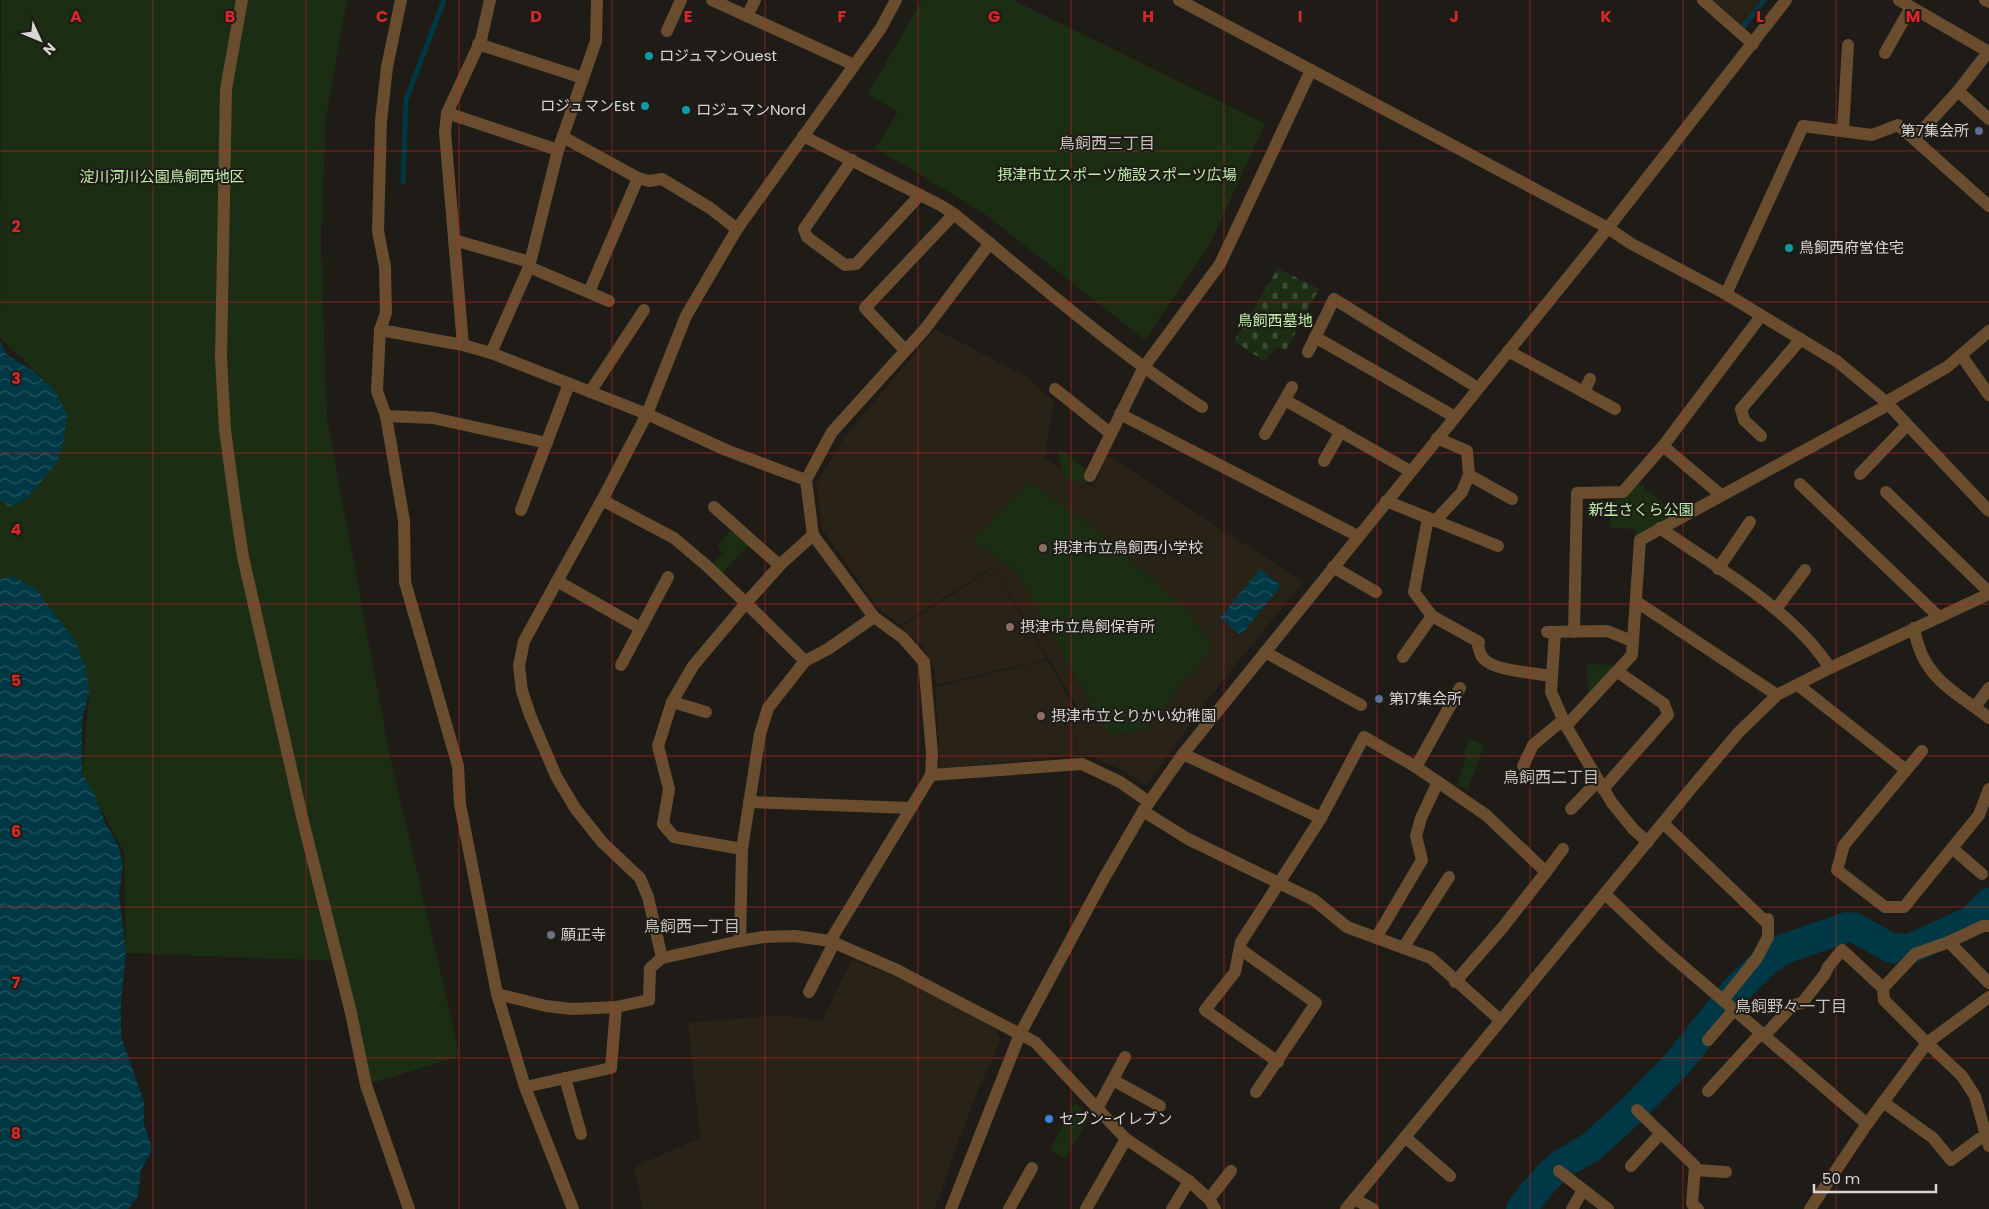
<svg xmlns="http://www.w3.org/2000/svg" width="1989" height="1209" font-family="Poppins,'Noto Sans JP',sans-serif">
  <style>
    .built { fill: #282217 }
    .cemetery { fill: url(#cemetery-stones) }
    .green { fill: #1b2d12 }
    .water { fill: url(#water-waves) }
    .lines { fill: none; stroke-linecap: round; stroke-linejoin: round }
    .stream { stroke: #003945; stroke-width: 5 }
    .river { stroke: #003945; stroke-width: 30 }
    .minor { stroke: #6a4d2f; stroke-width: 12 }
    .grid { fill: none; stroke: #d62828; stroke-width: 1; stroke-opacity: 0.55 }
    .culture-dot { fill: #0f9aa8; stroke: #1f1c17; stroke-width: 2 }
    .service-dot { fill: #5c6f8a; stroke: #1f1c17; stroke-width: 2 }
    .education-dot { fill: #8d6e63; stroke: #1f1c17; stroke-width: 2 }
    .worship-dot { fill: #6b7280; stroke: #1f1c17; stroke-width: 2 }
    .shop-dot { fill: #3f7fe0; stroke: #1f1c17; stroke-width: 2 }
    .labels { text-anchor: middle; stroke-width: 4; stroke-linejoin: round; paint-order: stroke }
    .poi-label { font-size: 15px; fill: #d8d6d2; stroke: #1f1c17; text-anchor: start }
    .park-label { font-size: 15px; fill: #beedaa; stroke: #1f1c17 }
    .neighbourhood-label { font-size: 16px; fill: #c5c1ba; stroke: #1f1c17 }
    .grid-label { font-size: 16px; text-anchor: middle; font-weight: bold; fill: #d62828; stroke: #1f1c17; stroke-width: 4; stroke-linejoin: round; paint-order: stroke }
  </style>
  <defs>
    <pattern id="cemetery-stones" width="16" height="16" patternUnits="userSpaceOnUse" patternTransform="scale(1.25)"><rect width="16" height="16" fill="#1b2d12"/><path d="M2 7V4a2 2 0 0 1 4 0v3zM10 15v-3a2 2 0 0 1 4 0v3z" fill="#3b4b34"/></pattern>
    <pattern id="water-waves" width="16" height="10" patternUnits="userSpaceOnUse" patternTransform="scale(1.25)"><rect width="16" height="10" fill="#003945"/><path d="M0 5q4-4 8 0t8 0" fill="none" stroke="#24555f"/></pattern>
  </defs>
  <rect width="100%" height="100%" fill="#1f1c17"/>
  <g class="built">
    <path d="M1704,0H1767L1743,32Z"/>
    <path d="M935,329L1027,377L1054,401L1045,458L1094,488L1107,455L1303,582L1210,697L1146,785L1122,770L1086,754H1078L1075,731L1076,755L940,769L935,687L1047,660L1074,708L1075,729L1078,707L993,567L900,625L878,609L822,529L816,483L844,438Z"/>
    <path d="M993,568L1047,659L936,685L934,669L922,645L901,628Z"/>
    <path d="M852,959L915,985L995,1029L1001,1039L971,1107L935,1209H643L634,1167L700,1138L688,1023L781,1015L822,1021Z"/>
  </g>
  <path class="cemetery" d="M1278,268L1319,289L1286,350L1278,347L1264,361L1234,341Z"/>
  <g class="green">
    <path d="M1,0H347L326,118L321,242L327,419L390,756L460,1056L366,1085L338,961L126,953L124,852L82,774L89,694L12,576L0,579V494L54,389L0,338Z"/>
    <path d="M922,0H1014L1265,124L1210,244L1145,340L982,212L875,148L898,112L868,94Z"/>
    <path d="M1060,449L1092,474L1085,484L1064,476L1057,451Z"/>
    <path d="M1029,481L1098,531L1188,611L1213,647L1145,729L1109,735L1016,571L973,541Z"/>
    <path d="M1637,482L1677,514L1645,535H1635V529L1610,528L1611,500L1624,499Z"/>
    <path d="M730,530L748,545L720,576L710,565L724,553L717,547Z"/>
    <path d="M1587,664L1617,665L1588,698Z"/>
    <path d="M1470,739L1484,745L1468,789L1457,785L1466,757L1463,754Z"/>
    <path d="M1075,1102L1090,1116L1066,1158L1050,1150Z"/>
  </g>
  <g class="water">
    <path d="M0,342L7,355L33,371L54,389L67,415L64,440L56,464L26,499L10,507L0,500Z"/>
    <path d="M1260,569L1281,586L1241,635L1220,618Z"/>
    <path d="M12,576L36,589L75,641L86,669L89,694L82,720V774L94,793L105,823L118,845L123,865L119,893L126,953L121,1001V1036L144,1102V1124L152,1150L141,1170L138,1196L128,1209H0V579Z"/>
  </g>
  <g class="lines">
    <g class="stream">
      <path d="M1743,27L1764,0"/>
      <path d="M403,182L406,100L444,0"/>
    </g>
    <path class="river" d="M1521,1209L1547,1177L1562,1164L1591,1147L1630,1112L1676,1065L1738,988L1767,960L1784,949L1847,927L1855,928L1891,948L1909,949L1972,921L1989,903"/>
    <g class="minor">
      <path d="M242,0L226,89L221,358L225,430L235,504L243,557L303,821L351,1013L366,1085L409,1209"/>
      <path d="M401,0L387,67L381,121L378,231L385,267L386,313L380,330L377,391L386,416L404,521L405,582L458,766L460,804L497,994L525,1087L573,1209"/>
      <path d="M490,0L481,40L447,113L558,150"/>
      <path d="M712,0L854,65"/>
      <path d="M896,0L881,28L737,229L686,316L647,414L602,500L524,641L519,666L522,691L530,715L556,776L575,808L602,842L640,878L648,897L662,958L740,941L764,937L795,936L830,941L897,970L1035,1042L1126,1139L1189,1181L1209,1199L1215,1209"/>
      <path d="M1179,0L1608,228L1630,243L1726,294L1838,362L1886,402L1989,511"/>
      <path d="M1703,0L1753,44"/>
      <path d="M1899,0L1989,52"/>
      <path d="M1985,0L1989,2"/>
      <path d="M747,16L755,0"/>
      <path d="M667,31L681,0"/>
      <path d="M478,44L583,78"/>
      <path d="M1885,53L1911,7"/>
      <path d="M1958,91L1989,51"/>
      <path d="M447,113L445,132L463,345"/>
      <path d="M1989,119L1958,91L1914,139L1989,206"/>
      <path d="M1843,131L1848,45"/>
      <path d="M803,136L940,205L954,214C1035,280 1113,350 1202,407"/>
      <path d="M563,137L638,178L589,292"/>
      <path d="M852,160L804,229L807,237L845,265L856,264L920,195"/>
      <path d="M638,178L649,181L662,179L710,208L737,229"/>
      <path d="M454,240L530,262"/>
      <path d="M990,243L925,329L832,432L806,480L813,535L874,617L903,638L924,662L932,753L931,775L1082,764L1120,782L1149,802"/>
      <path d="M529,267L609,301"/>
      <path d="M1726,294L1803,126L1872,135L1898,125L1914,139"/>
      <path d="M380,330L463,345L491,353L647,414L726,450L806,480"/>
      <path d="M1315,337L1455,417"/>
      <path d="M905,350L865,308L954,214"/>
      <path d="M1508,351L1615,409"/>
      <path d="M1308,352L1334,299L1478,388"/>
      <path d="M491,353L529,267L558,150L596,41L597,0"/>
      <path d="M1961,355L1989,395"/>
      <path d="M1055,389L1110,433"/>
      <path d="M590,392L644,310"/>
      <path d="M1584,392L1590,379"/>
      <path d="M1285,400L1410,471"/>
      <path d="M1886,402L1947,367L1989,331"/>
      <path d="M1120,414L1358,536"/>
      <path d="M386,416L433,418L547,443"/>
      <path d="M1265,434L1292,387"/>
      <path d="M1761,436L1744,420L1741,409L1801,339"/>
      <path d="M1663,446L1721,495"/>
      <path d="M1324,461L1341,431"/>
      <path d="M1860,474L1907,425"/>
      <path d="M1469,475L1512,499"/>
      <path d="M1090,476L1144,367L1220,264L1311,70"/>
      <path d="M1800,484L1939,617"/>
      <path d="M1886,492L1989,592"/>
      <path d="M602,500L674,538L707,566L746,603L693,666L672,702L658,746L669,789L663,824L674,837L742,849"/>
      <path d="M1386,501L1498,546"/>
      <path d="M714,507L779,565"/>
      <path d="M521,510L569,384"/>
      <path d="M1428,518L1414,592L1432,616L1479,642"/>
      <path d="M1435,521L1462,492L1469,475L1467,451L1437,438"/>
      <path d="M1660,528C1717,568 1792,609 1830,668"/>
      <path d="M1333,567L1376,592"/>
      <path d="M1718,569L1750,522"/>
      <path d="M557,581L640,628"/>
      <path d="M1637,602L1777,695"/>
      <path d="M1776,609L1805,570"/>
      <path d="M1914,628C1922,678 1953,690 1989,718"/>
      <path d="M1547,632L1607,631L1632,641"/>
      <path d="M1555,632L1551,692L1566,726L1612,803L1634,830L1648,842"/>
      <path d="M1574,632L1577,493L1623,492L1663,446L1761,316"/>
      <path d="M1477,641C1479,647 1479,655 1484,659C1494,671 1536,673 1552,676"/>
      <path d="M1265,652L1361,705"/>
      <path d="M1403,657L1432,616"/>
      <path d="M805,661L828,649L874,617"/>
      <path d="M621,665L668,577"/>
      <path d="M1798,685L1906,770"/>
      <path d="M672,702L706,712"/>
      <path d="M1975,707L1989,688"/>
      <path d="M1566,726L1632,655L1640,540L1888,405"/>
      <path d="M1922,751L1844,845L1837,870L1885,907H1904L1979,815L1989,789"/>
      <path d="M1183,754L1321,818"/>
      <path d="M1523,766L1533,745L1563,720"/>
      <path d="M1416,767L1460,688"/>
      <path d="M1603,789L1668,715L1664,704L1618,672"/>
      <path d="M749,802L911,808"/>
      <path d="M1571,809L1598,781"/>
      <path d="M1143,811L1188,839L1314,900L1347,927L1431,958L1500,1020"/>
      <path d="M1663,823L1768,924"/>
      <path d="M1952,848L1982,874"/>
      <path d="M1546,872L1563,849"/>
      <path d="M1605,894L1661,947L1867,1124"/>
      <path d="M1989,926H1983L1949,942L1915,954L1883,988L1884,1000L1927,1043L1962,1076L1975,1096L1989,1146"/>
      <path d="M1376,938L1422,860L1416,836L1421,818L1438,782"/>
      <path d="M740,941L742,849L760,734L768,708L805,661L746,603L782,563L813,535"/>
      <path d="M830,941L931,775"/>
      <path d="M1949,942L1989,983"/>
      <path d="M1403,948L1449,877"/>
      <path d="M1240,949L1316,1003L1256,1092"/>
      <path d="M809,992L834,943"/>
      <path d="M497,994L546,1006L572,1009L616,1007"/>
      <path d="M1723,1000L1757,958L1768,937V919"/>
      <path d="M1764,1036L1793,1005L1802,1003L1825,974L1828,967L1842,950L1883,988"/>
      <path d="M1708,1040L1734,1010"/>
      <path d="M1278,1062L1205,1010L1235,972L1241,942L1321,818L1364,737L1416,767L1486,815L1546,872L1503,927L1455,982"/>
      <path d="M565,1078L581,1134"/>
      <path d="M1113,1080L1160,1106"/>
      <path d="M525,1087L611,1068L616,1007L649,1000L650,968L662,958"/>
      <path d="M1708,1091L1761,1033"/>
      <path d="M1883,1102L1933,1138L1951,1160L1979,1139L1987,1138"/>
      <path d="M1097,1109L1125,1057"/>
      <path d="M1637,1110L1695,1166L1692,1204L1698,1209"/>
      <path d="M1405,1137L1450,1176"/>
      <path d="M1631,1166L1661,1133"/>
      <path d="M1695,1170L1726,1172"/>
      <path d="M1559,1171L1608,1209"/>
      <path d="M1209,1199L1231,1171"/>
      <path d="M1354,1199L1373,1209"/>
      <path d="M951,1209L1020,1034L1103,880L1143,811L1183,754L1608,228L1786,0"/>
      <path d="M1009,1209L1032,1168"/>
      <path d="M1086,1209L1126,1139"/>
      <path d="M1172,1209L1189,1181"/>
      <path d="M1346,1209L1689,791L1738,733L1777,695L1830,668L1989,594"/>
      <path d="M1572,1209L1583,1190"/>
      <path d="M1810,1209L1867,1124L1927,1043L1989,997"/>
    </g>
  </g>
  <path class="grid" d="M153,0V1209M306,0V1209M459,0V1209M612,0V1209M765,0V1209M918,0V1209M1071,0V1209M1224,0V1209M1377,0V1209M1530,0V1209M1683,0V1209M1836,0V1209M0,151H1989M0,302H1989M0,453H1989M0,604H1989M0,756H1989M0,907H1989M0,1058H1989"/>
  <g class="culture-dot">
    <circle cx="649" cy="56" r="5"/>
    <circle cx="645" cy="106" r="5"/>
    <circle cx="686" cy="110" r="5"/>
    <circle cx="1789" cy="248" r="5"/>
  </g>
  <g class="service-dot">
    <circle cx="1979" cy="131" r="5"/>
    <circle cx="1379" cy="699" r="5"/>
  </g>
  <g class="education-dot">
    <circle cx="1043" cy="548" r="5"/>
    <circle cx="1010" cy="627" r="5"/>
    <circle cx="1041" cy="716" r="5"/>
  </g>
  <circle class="worship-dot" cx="551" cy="935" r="5"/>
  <circle class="shop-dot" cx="1049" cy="1119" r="5"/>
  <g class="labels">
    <g class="poi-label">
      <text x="659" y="61">ロジュマンOuest</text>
      <text x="635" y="111" text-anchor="end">ロジュマンEst</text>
      <text x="696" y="115">ロジュマンNord</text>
      <text x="1969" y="136" text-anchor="end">第7集会所</text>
      <text x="1799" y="253">鳥飼西府営住宅</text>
      <text x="1053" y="553">摂津市立鳥飼西小学校</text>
      <text x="1020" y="632">摂津市立鳥飼保育所</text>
      <text x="1389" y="704">第17集会所</text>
      <text x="1051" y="721">摂津市立とりかい幼稚園</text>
      <text x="561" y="940">願正寺</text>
      <text x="1059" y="1124">セブン-イレブン</text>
    </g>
    <g class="park-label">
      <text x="1117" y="180">摂津市立スポーツ施設スポーツ広場</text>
      <text x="162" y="182">淀川河川公園鳥飼西地区</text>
      <text x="1275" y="326">鳥飼西墓地</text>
      <text x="1641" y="515">新生さくら公園</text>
    </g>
    <g class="neighbourhood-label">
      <text x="1107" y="149">鳥飼西三丁目</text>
      <text x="1551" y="783">鳥飼西二丁目</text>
      <text x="692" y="932">鳥飼西一丁目</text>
      <text x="1791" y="1012">鳥飼野々一丁目</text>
    </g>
  </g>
  <g class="grid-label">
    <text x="76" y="22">A</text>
    <text x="230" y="22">B</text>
    <text x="382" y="22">C</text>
    <text x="536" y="22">D</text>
    <text x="688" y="22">E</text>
    <text x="842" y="22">F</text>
    <text x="994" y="22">G</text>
    <text x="1148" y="22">H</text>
    <text x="1300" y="22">I</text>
    <text x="1454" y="22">J</text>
    <text x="1606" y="22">K</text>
    <text x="1760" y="22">L</text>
    <text x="1913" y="22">M</text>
    <text x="16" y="232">2</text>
    <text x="16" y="384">3</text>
    <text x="16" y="535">4</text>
    <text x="16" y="686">5</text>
    <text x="16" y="837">6</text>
    <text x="16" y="988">7</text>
    <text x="16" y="1139">8</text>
  </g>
  <g transform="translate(40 40) rotate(134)" stroke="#1f1c17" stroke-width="4" paint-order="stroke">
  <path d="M0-4L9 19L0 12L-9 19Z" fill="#d8d6d2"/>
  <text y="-8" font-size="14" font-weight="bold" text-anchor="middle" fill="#d8d6d2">N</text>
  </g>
  <path d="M1814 1184v8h122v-8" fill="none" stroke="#d8d6d2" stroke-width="2.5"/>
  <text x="1822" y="1184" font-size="15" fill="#d8d6d2" stroke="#1f1c17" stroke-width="4" paint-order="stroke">50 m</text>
</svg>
